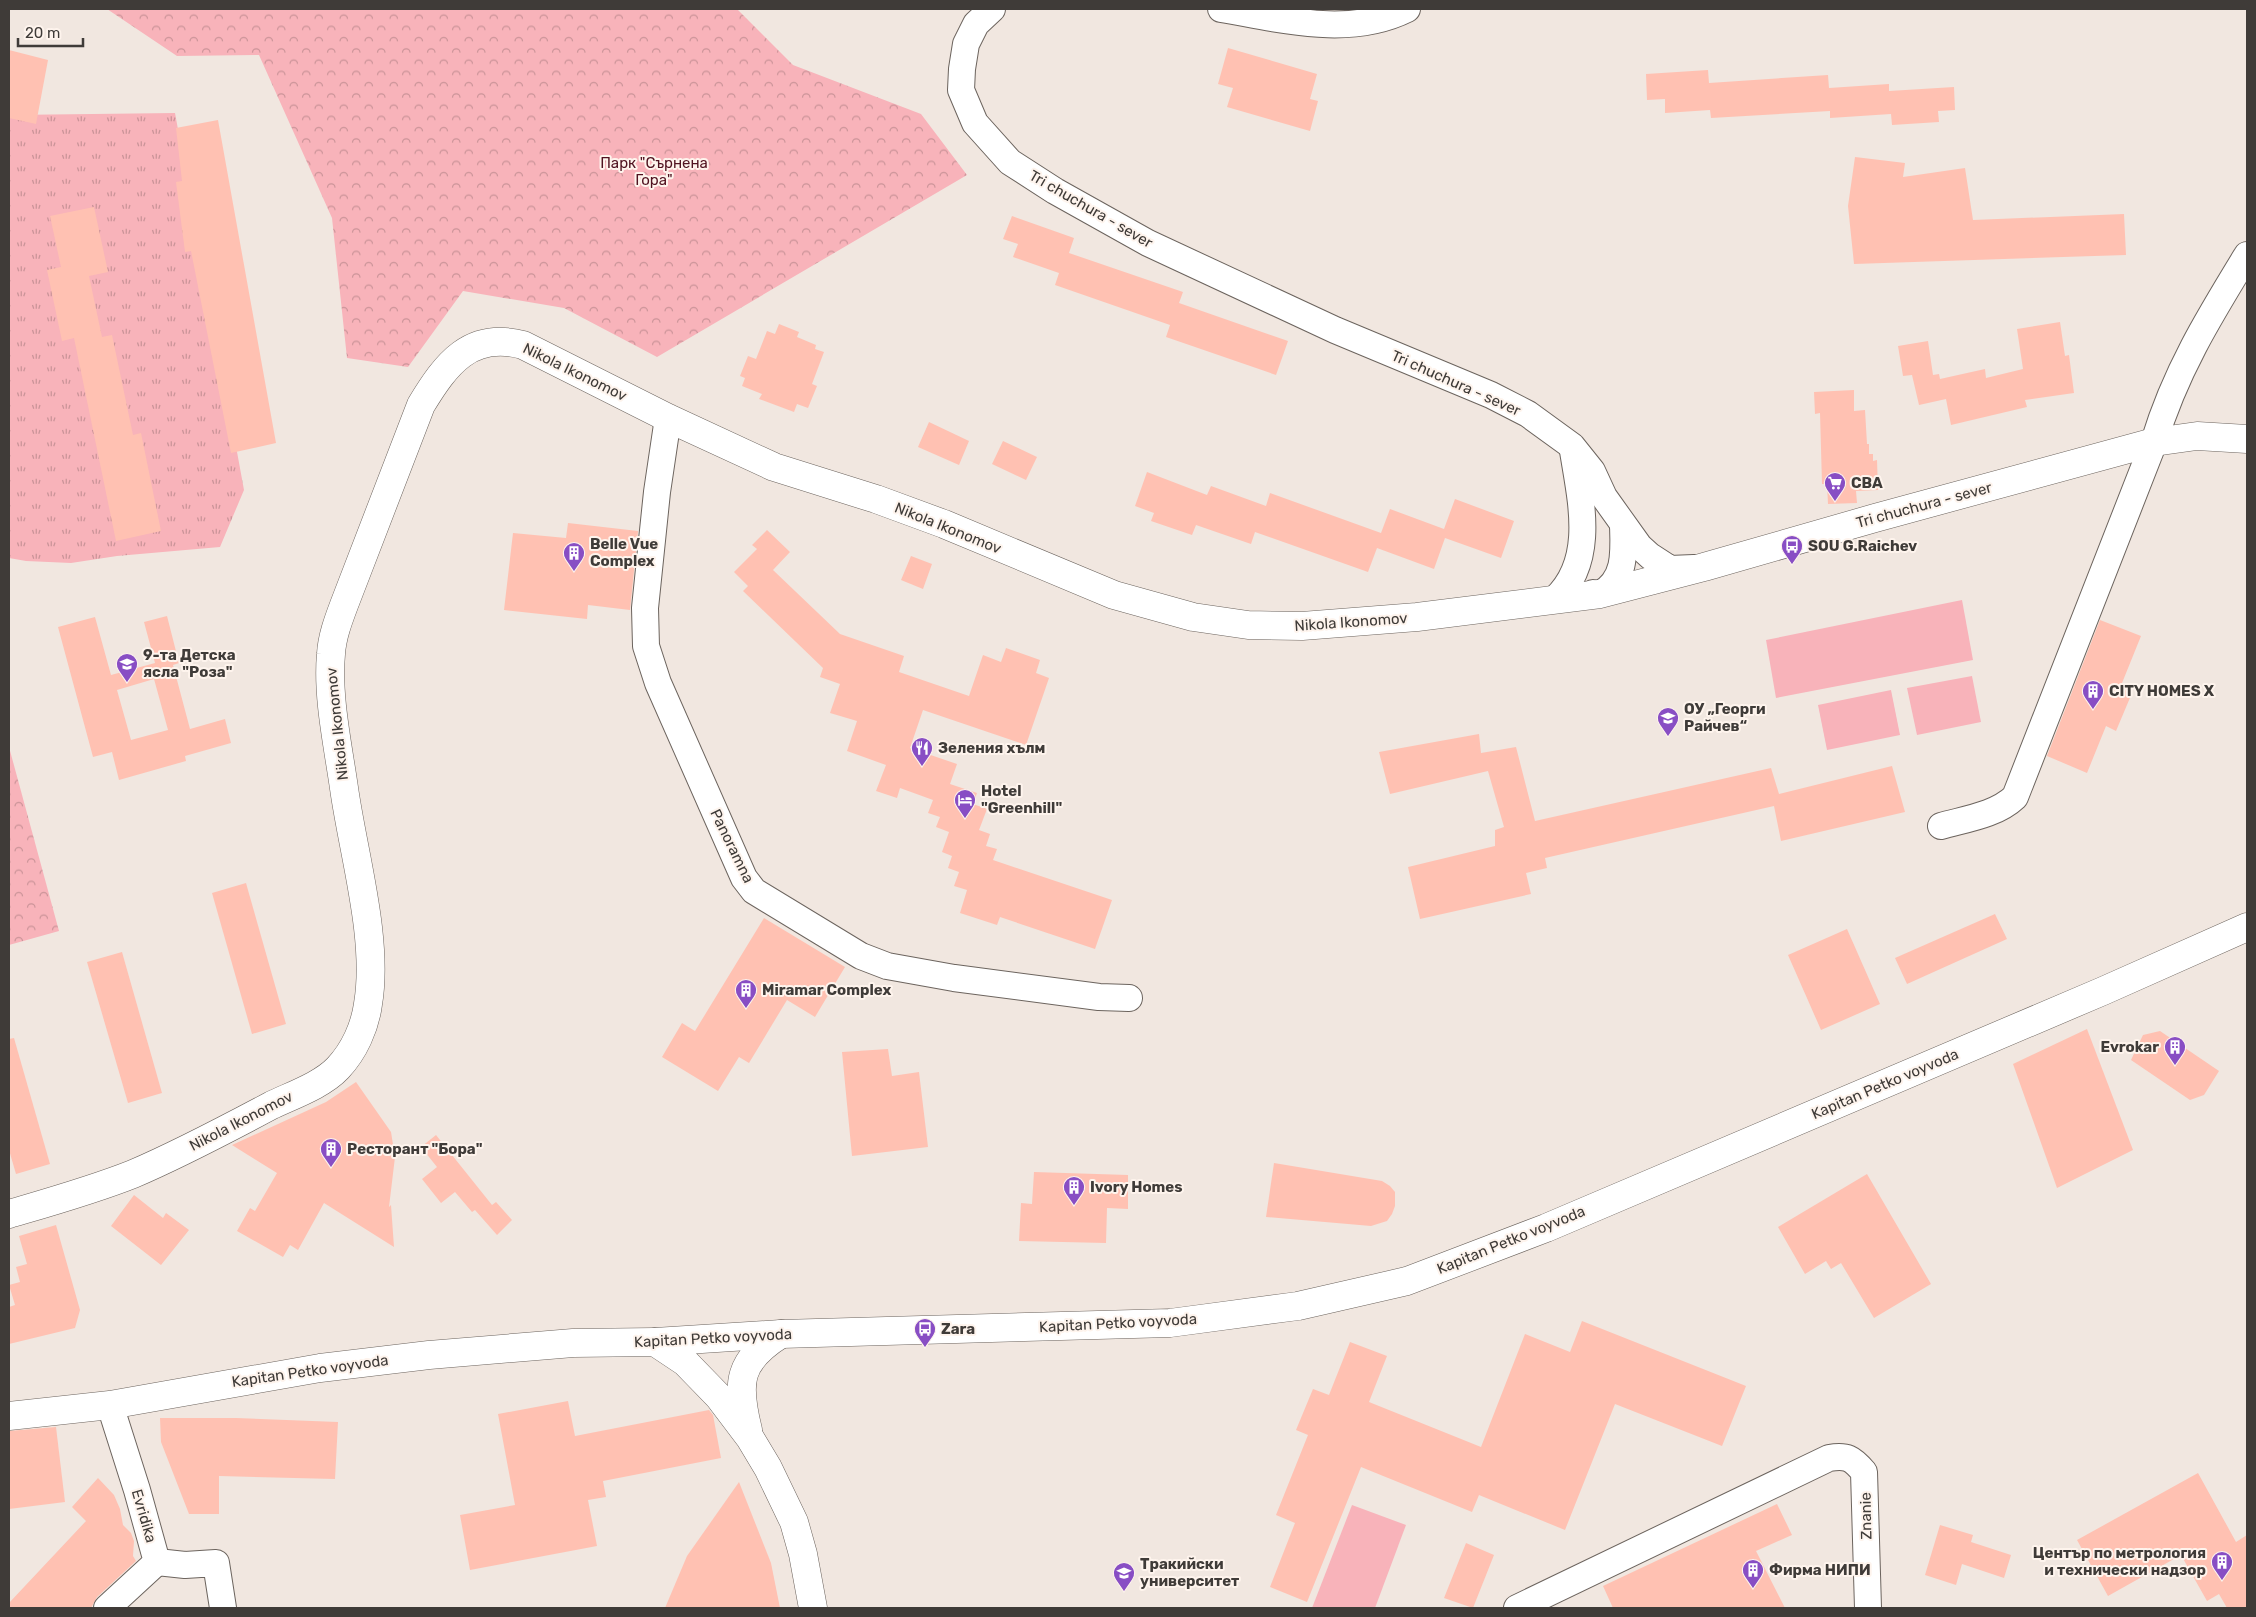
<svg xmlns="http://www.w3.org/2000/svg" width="2256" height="1617" font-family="Rubik,sans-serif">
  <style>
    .grass { fill: url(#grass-tufts) }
    .forest { fill: url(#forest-crowns) }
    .pitch { fill: #f8b3ba }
    .building { fill: #ffc1b2; fill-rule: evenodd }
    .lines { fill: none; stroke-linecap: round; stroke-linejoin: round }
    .minor-casing { stroke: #6c645e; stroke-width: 28 }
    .tertiary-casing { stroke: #6c645e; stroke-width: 29 }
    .secondary-casing { stroke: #6c645e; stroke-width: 29 }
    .minor { stroke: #fff; stroke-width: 26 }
    .tertiary { stroke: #fff; stroke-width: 28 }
    .secondary { stroke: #fff; stroke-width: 28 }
    .labels { text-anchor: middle; stroke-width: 4; stroke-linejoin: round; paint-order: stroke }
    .park-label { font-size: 15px; fill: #501220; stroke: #fef4ed }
    .street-label { font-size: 15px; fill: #3f3b38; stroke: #fef4ed }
    .poi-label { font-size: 15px; font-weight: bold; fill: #3f3b38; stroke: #fef4ed; text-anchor: start }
  </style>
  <defs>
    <pattern id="grass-tufts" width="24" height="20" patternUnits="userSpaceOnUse" patternTransform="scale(1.25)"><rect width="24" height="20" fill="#f8b3ba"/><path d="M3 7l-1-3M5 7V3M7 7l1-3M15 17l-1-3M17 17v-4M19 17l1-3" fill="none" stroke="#ca9398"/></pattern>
    <pattern id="forest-crowns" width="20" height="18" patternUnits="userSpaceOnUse" patternTransform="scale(1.25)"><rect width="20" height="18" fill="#f8b3ba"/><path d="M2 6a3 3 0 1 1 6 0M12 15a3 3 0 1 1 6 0" fill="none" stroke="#ca9398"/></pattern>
  </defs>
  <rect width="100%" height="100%" fill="#f1e7e0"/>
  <path class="grass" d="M175,113L244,490L220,547L117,556L71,563L26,561L9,558V115Z"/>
  <g class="forest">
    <path d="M107,9H737L793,65L921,114L967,175L657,357L564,308L463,291L408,367L347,358L332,218L259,55L177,56Z"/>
    <path d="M9,747L59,931L9,945Z"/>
  </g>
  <g class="pitch">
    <path d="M1962,600L1973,660L1776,698L1766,640Z"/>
    <path d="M1972,676L1981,722L1917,735L1907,688Z"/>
    <path d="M1891,690L1900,735L1827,750L1818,705Z"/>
    <path d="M1352,1505L1406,1525L1375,1608H1312Z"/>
  </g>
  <g class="building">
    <path d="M1228,48L1317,74L1310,99L1318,101L1310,131L1227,107L1233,88L1218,84Z"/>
    <path d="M9,50L48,60L36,124L9,118Z"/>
    <path d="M1708,70L1709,83L1828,75L1829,88L1889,84V91L1954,87L1955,110L1938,111L1939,122L1892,125L1891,114L1830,118V111L1711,118L1710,110L1665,113V99L1647,100L1646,74Z"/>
    <path d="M218,120L276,443L231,453L191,251L185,252L176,182L182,181L176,128Z"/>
    <path d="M1855,157L1905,163L1903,177L1965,168L1973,220L2124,214L2126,255L1854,264L1848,206Z"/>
    <path d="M94,207L108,272L89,276L102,337L112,335L133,435L141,433L161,531L116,541L74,338L62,341L47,270L61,267L50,216Z"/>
    <path d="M1012,216L1074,238L1069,253L1183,292L1179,303L1288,341L1276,375L1166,337L1170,325L1055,285L1059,273L1013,257L1018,244L1003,239Z"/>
    <path d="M2060,322L2065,356L2069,355L2074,393L2025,400L2027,407L1951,425L1946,399L1919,405L1912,375L1903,376L1898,346L1928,341L1933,375L1939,374L1940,379L1985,369L1986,378L2023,369L2017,329Z"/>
    <path d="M779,324L799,332L797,337L816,345L815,349L824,352L812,384L817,386L808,408L797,404L794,412L759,399L762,394L742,386L745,378L740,376L748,356L756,359L767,331L775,334Z"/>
    <path d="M1854,390V411L1865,410L1867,444H1869V454H1873V461L1877,460L1878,490L1856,491L1857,503L1828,504L1827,484H1822L1820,413L1815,414L1814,392Z"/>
    <path d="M929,422L969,441L959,465L918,447Z"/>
    <path d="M1003,441L1037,457L1026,480L992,464Z"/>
    <path d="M1147,472L1207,495L1211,486L1266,506L1270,493L1381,533L1390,509L1444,529L1455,499L1514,521L1501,558L1445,538L1434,569L1377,548L1368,572L1255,532L1251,544L1196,525L1192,535L1151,521L1154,513L1135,506Z"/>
    <path d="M568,523L638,531L630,610L588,605L587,619L504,610L513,533L566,538Z"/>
    <path d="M767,530L790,552L773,570L840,634L904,656L899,672L969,696L983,655L1001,662L1006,648L1040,660L1036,673L1049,678L1026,745L923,710L910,748L957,764L950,784L977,793L973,804L987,809L979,830L990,834L986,846L997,849L993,860L1112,900L1095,949L1000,917L997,925L960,913L967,890L954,886L959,872L948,868L952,856L942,852L949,832L936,827L940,817L928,813L933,800L900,788L897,798L876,791L886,765L847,751L857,721L830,713L840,684L820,677L823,668L743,591L748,586L734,572L757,549L752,545Z"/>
    <path d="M911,556L932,564L923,589L901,580Z"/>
    <path d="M167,616L179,663L173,665L190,729L225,719L231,743L185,756L186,761L119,780L112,752L93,757L58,627L95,617L111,675L155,663L144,622ZM154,679L168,730L131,740L117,690Z"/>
    <path d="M2100,620L2141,636L2120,688L2132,693L2116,731L2106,726L2087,773L2047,756Z"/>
    <path d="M1479,734L1481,753L1516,747L1535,821L1771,768L1779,794L1892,766L1905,812L1781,841L1774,806L1545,858L1547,868L1526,873L1531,894L1420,919L1408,867L1495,846V830L1504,827L1488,771L1390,794L1379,752Z"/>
    <path d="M246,883L286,1024L252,1034L212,893Z"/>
    <path d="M1995,914L2007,939L1907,984L1895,958Z"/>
    <path d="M764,918L845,967L815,1017L787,1000L749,1063L739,1057L718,1091L662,1057L682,1023L695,1031Z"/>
    <path d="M1847,929L1880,1004L1821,1030L1788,955Z"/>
    <path d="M122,952L162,1093L128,1103L87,962Z"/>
    <path d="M2087,1029L2133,1150L2057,1188L2013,1064Z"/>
    <path d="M2160,1031L2219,1071L2204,1095L2190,1100L2131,1060L2143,1035Z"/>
    <path d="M14,1038L50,1164L16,1174L9,1150V1039Z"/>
    <path d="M888,1049L892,1076L919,1072L928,1147L852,1156L842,1052Z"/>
    <path d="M356,1082L391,1132L395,1157L389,1207L391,1205L394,1247L324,1203L298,1250L290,1245L283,1257L237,1231L250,1208L255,1211L277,1173L232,1145L326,1102Z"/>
    <path d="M436,1135L492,1205L496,1202L512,1220L497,1235L475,1210L472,1212L455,1192L441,1203L422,1179L437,1167L421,1147Z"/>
    <path d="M1274,1163L1382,1181L1390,1186L1395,1192V1206L1392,1214L1387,1221L1371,1226L1266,1217Z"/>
    <path d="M1034,1172L1128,1175V1209L1107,1208L1106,1243L1019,1241L1021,1203L1032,1204Z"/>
    <path d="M1867,1174L1931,1284L1874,1318L1841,1263L1831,1269L1826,1261L1805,1274L1778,1227Z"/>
    <path d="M134,1195L163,1218L166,1213L189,1230L161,1265L111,1226Z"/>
    <path d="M56,1225L80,1310L75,1328L9,1344V1307L15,1305L9,1285L20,1282L16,1267L27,1264L19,1236Z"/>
    <path d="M1582,1321L1746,1386L1722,1446L1615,1404L1565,1530L1479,1495L1472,1512L1361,1467L1307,1602L1270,1587L1295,1523L1276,1515L1308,1435L1296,1430L1313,1389L1329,1395L1350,1342L1387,1356L1369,1402L1481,1447L1525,1334L1570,1352Z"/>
    <path d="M568,1401L575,1436L709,1410L713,1415L721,1458L603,1481L606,1497L588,1500L597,1546L470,1570L460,1515L515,1505L498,1414Z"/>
    <path d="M160,1418H236L338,1422L335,1479L219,1476V1514H189L161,1442Z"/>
    <path d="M56,1427L65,1502L9,1509V1431Z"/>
    <path d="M2198,1473L2236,1542L2247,1535V1608H2227L2219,1594L2207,1601L2181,1555L2108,1596L2077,1540Z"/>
    <path d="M98,1478L114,1495L120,1509L123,1525L131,1533L134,1541L133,1556L136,1561L97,1597L91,1608H9V1603L86,1521L72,1507Z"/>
    <path d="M739,1482L771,1563L780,1608H665L687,1556Z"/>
    <path d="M1777,1504L1792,1535L1756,1551L1785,1608H1613L1603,1586Z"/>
    <path d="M1940,1525L1973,1535L1971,1542L2011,1555L2004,1578L1962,1564L1956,1585L1925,1575Z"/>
    <path d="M1466,1543L1494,1555L1473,1608L1444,1598Z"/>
  </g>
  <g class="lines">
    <g class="minor-casing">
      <g id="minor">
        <path d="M992,9L976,24L966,44L962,69L961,90L975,123L1010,162L1055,191L1148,243L1335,330L1491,395L1528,414L1572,446L1592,471L1604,497L1639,546L1650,556L1670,569L1694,568"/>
        <path d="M1221,9C1281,19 1349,38 1407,9"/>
        <path d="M668,418L657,492L645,608L646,646L658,683L744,878L754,891L861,956L887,966L954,978L1099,997L1129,998"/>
        <path d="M1593,593L1600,594C1626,580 1624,552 1623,526"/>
        <path d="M1555,599C1596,561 1581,501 1573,451"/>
        <path d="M1941,826C1966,819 1996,815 2015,797L2154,442C2175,372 2209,317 2247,255"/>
        <path d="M157,1562L185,1565L216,1563L223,1608"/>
        <path d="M107,1608L157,1562L137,1490L110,1405"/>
        <path d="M1517,1608L1829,1458C1847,1455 1852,1458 1864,1472L1868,1608"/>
      </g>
    </g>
    <g class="tertiary-casing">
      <g id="tertiary">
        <path d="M9,1214C50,1202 93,1190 133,1174C180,1154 227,1129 272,1105C293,1095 322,1085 338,1068C354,1051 365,1027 368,1004C379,939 353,853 344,788C338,746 327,696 331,654C332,637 338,621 344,605L421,405C446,364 470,331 523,345L668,418L774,467L876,499L944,524L1114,595L1193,617L1248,625L1302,626L1417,617L1600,594L1704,567L1875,518L2154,442L2197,436L2247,439"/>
        <path d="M655,1342L781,1334L1170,1323L1298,1306L1407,1281L1546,1228L2103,991L2247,927"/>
      </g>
    </g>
    <g class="secondary-casing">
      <g id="secondary">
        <path d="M9,1416L110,1405L320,1368L429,1355L573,1343L655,1342L685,1362L719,1397L750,1438L768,1468L794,1522L803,1554L813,1608"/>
        <path d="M748,1430C736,1382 738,1361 781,1334"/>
      </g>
    </g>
    <use href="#minor" class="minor"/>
    <use href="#tertiary" class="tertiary"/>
    <use href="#secondary" class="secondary"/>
  </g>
  <defs>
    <g id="supermarket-pin" transform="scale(1.125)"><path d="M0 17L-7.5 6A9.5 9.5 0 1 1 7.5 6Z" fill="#884ec4" stroke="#fef4ed"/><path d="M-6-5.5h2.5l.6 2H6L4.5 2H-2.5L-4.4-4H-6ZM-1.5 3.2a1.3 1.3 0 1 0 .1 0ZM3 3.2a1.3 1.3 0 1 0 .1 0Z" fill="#fff"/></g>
    <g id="bus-pin" transform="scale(1.125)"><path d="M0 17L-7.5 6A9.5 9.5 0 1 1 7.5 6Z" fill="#884ec4" stroke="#fef4ed"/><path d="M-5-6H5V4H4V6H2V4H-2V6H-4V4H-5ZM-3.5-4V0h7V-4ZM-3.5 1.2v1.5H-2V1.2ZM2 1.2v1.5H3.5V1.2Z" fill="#fff"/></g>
    <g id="building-pin" transform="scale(1.125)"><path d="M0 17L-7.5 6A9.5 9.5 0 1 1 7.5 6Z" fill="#884ec4" stroke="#fef4ed"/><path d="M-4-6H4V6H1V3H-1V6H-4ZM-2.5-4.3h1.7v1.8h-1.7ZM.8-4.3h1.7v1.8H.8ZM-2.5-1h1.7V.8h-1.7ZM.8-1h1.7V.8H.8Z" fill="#fff"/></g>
    <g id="school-pin" transform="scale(1.125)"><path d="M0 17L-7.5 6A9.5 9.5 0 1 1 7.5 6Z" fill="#884ec4" stroke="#fef4ed"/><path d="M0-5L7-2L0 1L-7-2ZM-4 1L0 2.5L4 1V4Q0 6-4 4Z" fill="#fff"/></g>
    <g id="restaurant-pin" transform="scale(1.125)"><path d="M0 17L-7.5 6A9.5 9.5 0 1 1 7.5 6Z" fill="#884ec4" stroke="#fef4ed"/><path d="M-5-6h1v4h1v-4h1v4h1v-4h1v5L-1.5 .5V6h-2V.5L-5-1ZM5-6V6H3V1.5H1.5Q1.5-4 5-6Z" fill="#fff"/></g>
    <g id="hotel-pin" transform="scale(1.125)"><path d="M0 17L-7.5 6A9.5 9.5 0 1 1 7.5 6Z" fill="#884ec4" stroke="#fef4ed"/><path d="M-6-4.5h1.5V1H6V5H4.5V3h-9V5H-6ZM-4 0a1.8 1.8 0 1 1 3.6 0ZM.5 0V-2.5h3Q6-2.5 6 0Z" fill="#fff"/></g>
    <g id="university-pin" transform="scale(1.125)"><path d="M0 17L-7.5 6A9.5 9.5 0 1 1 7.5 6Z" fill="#884ec4" stroke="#fef4ed"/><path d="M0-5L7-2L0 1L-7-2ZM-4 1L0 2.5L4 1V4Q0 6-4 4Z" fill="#fff"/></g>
  </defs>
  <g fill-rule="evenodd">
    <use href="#supermarket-pin" x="1835" y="483"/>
    <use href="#bus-pin" x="1792" y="546"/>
    <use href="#building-pin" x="574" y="553"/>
    <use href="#school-pin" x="127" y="664"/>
    <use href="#building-pin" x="2093" y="691"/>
    <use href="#school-pin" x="1668" y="718"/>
    <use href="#restaurant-pin" x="922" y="748"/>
    <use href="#hotel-pin" x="965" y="800"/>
    <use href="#building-pin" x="746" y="990"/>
    <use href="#building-pin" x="2175" y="1047"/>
    <use href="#building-pin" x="331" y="1149"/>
    <use href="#building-pin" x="1074" y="1187"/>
    <use href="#bus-pin" x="925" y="1329"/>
    <use href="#building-pin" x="2222" y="1562"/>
    <use href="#building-pin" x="1753" y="1570"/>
    <use href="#university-pin" x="1124" y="1573"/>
  </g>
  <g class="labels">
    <g class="park-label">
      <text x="654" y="168">Парк "Сърнена<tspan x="654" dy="17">Гора"</tspan></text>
    </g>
    <g class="street-label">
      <text transform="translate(1091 209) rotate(30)" y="5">Tri chuchura - sever</text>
      <text transform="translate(575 372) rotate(26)" y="5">Nikola Ikonomov</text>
      <text transform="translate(1456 383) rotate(24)" y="5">Tri chuchura - sever</text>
      <text transform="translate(1924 505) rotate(-15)" y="5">Tri chuchura - sever</text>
      <text transform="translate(948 528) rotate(22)" y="5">Nikola Ikonomov</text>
      <text transform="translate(1351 622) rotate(-4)" y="5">Nikola Ikonomov</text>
      <text transform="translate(337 724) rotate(-96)" y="5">Nikola Ikonomov</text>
      <text transform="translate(732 846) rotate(64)" y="5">Panoramna</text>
      <text transform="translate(1885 1084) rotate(-23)" y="5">Kapitan Petko voyvoda</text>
      <text transform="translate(241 1121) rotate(-27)" y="5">Nikola Ikonomov</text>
      <text transform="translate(1511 1240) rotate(-22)" y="5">Kapitan Petko voyvoda</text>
      <text transform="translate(1118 1323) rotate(-3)" y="5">Kapitan Petko voyvoda</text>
      <text transform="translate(713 1338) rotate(-3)" y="5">Kapitan Petko voyvoda</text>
      <text transform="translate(310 1371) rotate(-8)" y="5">Kapitan Petko voyvoda</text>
      <text transform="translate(144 1516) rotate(74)" y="5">Evridika</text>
      <text transform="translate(1866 1516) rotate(-91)" y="5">Znanie</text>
    </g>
    <g class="poi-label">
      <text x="1851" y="488">CBA</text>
      <text x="590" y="549">Belle Vue<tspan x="590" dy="17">Complex</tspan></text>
      <text x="1808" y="551">SOU G.Raichev</text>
      <text x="143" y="660">9-та Детска<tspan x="143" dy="17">ясла "Роза"</tspan></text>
      <text x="2109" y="696">CITY HOMES X</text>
      <text x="1684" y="714">ОУ „Георги<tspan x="1684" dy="17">Райчев“</tspan></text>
      <text x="938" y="753">Зеления хълм</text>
      <text x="981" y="796">Hotel<tspan x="981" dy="17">"Greenhill"</tspan></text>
      <text x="762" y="995">Miramar Complex</text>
      <text x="2159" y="1052" text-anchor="end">Evrokar</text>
      <text x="347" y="1154">Ресторант "Бора"</text>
      <text x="1090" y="1192">Ivory Homes</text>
      <text x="941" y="1334">Zara</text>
      <text x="2206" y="1558" text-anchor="end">Център по метрология<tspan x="2206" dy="17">и технически надзор</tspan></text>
      <text x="1140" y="1569">Тракийски<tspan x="1140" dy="17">университет</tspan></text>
      <text x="1769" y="1575">Фирма НИПИ</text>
    </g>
  </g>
  <rect width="2256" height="1617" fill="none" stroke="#3f3b38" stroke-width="20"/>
  <path d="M18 38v8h65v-8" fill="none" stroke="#3f3b38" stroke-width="2.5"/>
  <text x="25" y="38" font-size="15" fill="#3f3b38" stroke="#fef4ed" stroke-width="4" paint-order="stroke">20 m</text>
</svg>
